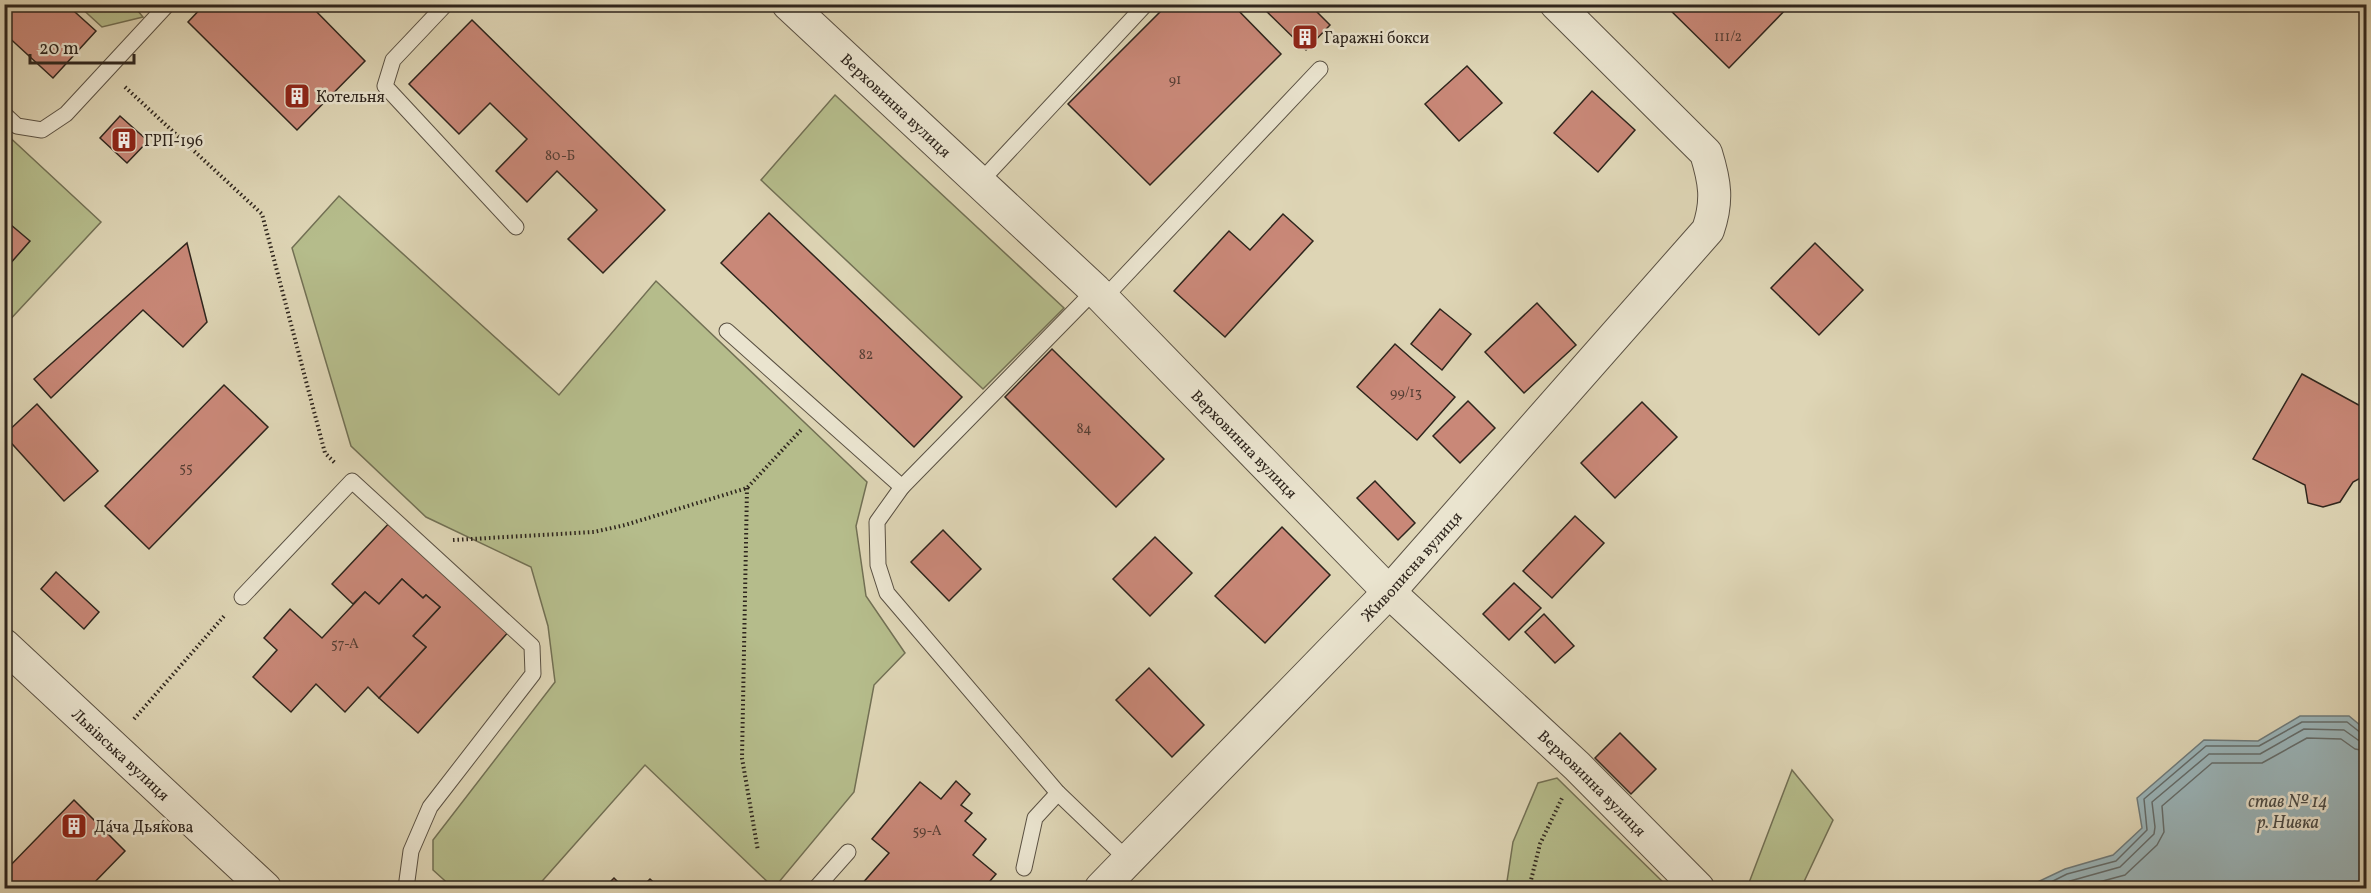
<svg xmlns="http://www.w3.org/2000/svg" width="2371" height="893" font-family="Vollkorn,serif">
  <style>
    .green { fill: #b5bc8b; stroke: #727054; stroke-width: 1.5 }
    .water { fill: #9ab5ba; stroke: #6f7b7b; stroke-width: 1.5 }
    .lines { fill: none; stroke-linecap: round; stroke-linejoin: round }
    .shore { stroke: #646d6c; stroke-width: 1.5 }
    .building { fill: #c98878; stroke: #2e251d; stroke-width: 1.5 }
    .service-casing { stroke: #5a5143; stroke-width: 17 }
    .minor-casing { stroke: #5a5143; stroke-width: 34 }
    .path { stroke: #2e251d; stroke-width: 4; stroke-dasharray: 1.5 3; stroke-linecap: butt }
    .service { stroke: #eae4cf; stroke-width: 15 }
    .minor { stroke: #eae4cf; stroke-width: 32 }
    .labels { text-anchor: middle; stroke-width: 5; stroke-linejoin: round; paint-order: stroke }
    .number-label { font-size: 14px; fill: #553e34 }
    .poi-label { font-size: 16px; fill: #2e251d; stroke: #eae4cf; text-anchor: start }
    .street-label { font-size: 16px; fill: #2e251d; stroke: #eae4cf }
    .water-label { font-size: 18px; font-style: italic; fill: #494944; stroke: #eae4cf }
  </style>
  <rect width="100%" height="100%" fill="#ded5b5"/>
  <filter id="stains"><feTurbulence type="fractalNoise" baseFrequency=".00333" numOctaves="4"/><feColorMatrix values="0 0 0 0 .2 0 0 0 0 .09 0 0 0 0 .02 0 0 0 .5 -.17"/></filter>
  <radialGradient id="worn" r=".72"><stop offset=".6" stop-color="#630" stop-opacity="0"/><stop offset="1" stop-color="#630" stop-opacity=".3"/></radialGradient>
  <g class="green">
    <path d="M78,5H133L143,17L102,27Z"/>
    <path d="M835,95L1064,308L983,389L761,180Z"/>
    <path d="M4,132L101,222L5,325H4Z"/>
    <path d="M339,196L559,395L656,281L867,482L856,526L866,596L905,653L874,685L854,792L774,888L645,765L536,888H453L433,870V840L555,682L548,626L531,567L426,517L351,446L292,248Z"/>
    <path d="M1792,770L1833,820L1801,888H1747Z"/>
    <path d="M1557,778L1669,888H1506L1513,842L1538,783Z"/>
  </g>
  <path class="water" d="M2300,716H2349L2366,730V888H2025L2065,869L2113,855L2142,828L2137,798L2204,740L2258,741Z"/>
  <g class="lines">
    <g class="shore">
      <path d="M2039,888L2067,874L2116,861L2147,830L2144,799L2206,746H2259L2302,722H2347L2361,733L2366,734"/>
      <path d="M2055,888L2070,881L2120,867L2154,834L2155,827L2152,802L2209,754H2260L2304,729L2344,730L2358,740L2366,742"/>
      <path d="M2077,888L2125,875L2157,845L2164,832L2162,806L2212,763H2262L2307,738L2341,739L2355,749L2366,751"/>
    </g>
  </g>
  <g class="building">
    <path d="M4,4H66L96,31L53,78L4,33Z"/>
    <path d="M205,4H309L365,61L297,130L188,22Z"/>
    <path d="M1168,4H1232L1281,54L1150,185L1068,104Z"/>
    <path d="M1259,4H1309L1330,25L1306,50Z"/>
    <path d="M1664,4H1791L1729,68Z"/>
    <path d="M472,20L665,210L603,273L568,239L597,210L557,171L527,202L496,171L527,139L490,103L459,134L409,84Z"/>
    <path d="M1467,66L1502,103L1459,141L1425,104Z"/>
    <path d="M1592,91L1635,130L1598,172L1554,133Z"/>
    <path d="M120,116L148,141L127,163L100,138Z"/>
    <path d="M769,213L962,397L914,447L721,263Z"/>
    <path d="M1283,214L1313,241L1225,337L1174,291L1229,231L1250,250Z"/>
    <path d="M4,219L30,241L9,265L4,261Z"/>
    <path d="M187,243L207,322L183,347L143,310L51,398L34,379Z"/>
    <path d="M1815,243L1863,290L1819,335L1771,288Z"/>
    <path d="M1537,303L1576,345L1524,393L1485,352Z"/>
    <path d="M1440,309L1471,334L1442,370L1411,344Z"/>
    <path d="M1395,344L1455,397L1417,440L1357,387Z"/>
    <path d="M1052,349L1164,459L1116,507L1005,397Z"/>
    <path d="M2302,374L2366,409V475L2353,482L2340,502L2323,507L2308,503L2305,485L2253,459Z"/>
    <path d="M224,385L268,427L149,549L105,506Z"/>
    <path d="M1468,401L1495,428L1460,463L1433,436Z"/>
    <path d="M1642,402L1677,437L1615,498L1581,463Z"/>
    <path d="M37,404L98,471L64,501L4,435Z"/>
    <path d="M1375,481L1415,523L1398,540L1357,498Z"/>
    <path d="M1575,516L1604,543L1552,598L1523,571Z"/>
    <path d="M392,520L511,629L418,733L379,698L426,647L413,636L440,607L426,595L423,598L402,579L379,604L365,592L353,604L332,584Z"/>
    <path d="M1282,527L1330,575L1265,643L1215,596Z"/>
    <path d="M943,530L981,569L949,601L911,562Z"/>
    <path d="M1155,537L1192,573L1150,616L1113,579Z"/>
    <path d="M56,572L99,612L84,629L41,589Z"/>
    <path d="M402,579L423,598L426,595L440,607L413,636L426,647L379,698L368,687L345,712L316,684L291,712L253,677L277,650L264,638L290,609L322,638L365,592L379,604Z"/>
    <path d="M1514,583L1541,608L1509,640L1483,614Z"/>
    <path d="M1544,614L1574,646L1555,663L1525,632Z"/>
    <path d="M1149,668L1204,725L1172,757L1116,700Z"/>
    <path d="M1620,733L1656,769L1631,794L1595,758Z"/>
    <path d="M956,781L970,794L961,805L972,813L965,821L986,839L973,855L996,874L984,888H865L861,885L889,853L872,839L920,782L941,799Z"/>
    <path d="M74,800L125,851L89,888H4V872Z"/>
    <path d="M614,878L624,888H604Z"/>
    <path d="M650,879L660,888H641Z"/>
  </g>
  <g class="lines">
    <g class="service-casing">
      <g id="service">
        <path d="M446,4L393,60L385,86L516,227"/>
        <path d="M4,114L17,126L42,130L66,114L168,4"/>
        <path d="M980,182L1146,4"/>
        <path d="M1104,298L1320,69"/>
        <path d="M727,331L902,487"/>
        <path d="M242,597L352,481L532,646L533,674L430,807L411,851L406,888"/>
        <path d="M1058,793L887,593L878,565L877,522L902,487L1095,290"/>
        <path d="M1024,868L1035,818L1058,793L1128,860"/>
        <path d="M816,888L848,852"/>
      </g>
    </g>
    <g class="minor-casing">
      <g id="minor">
        <path id="s1" d="M788,4L1095,290L1389,592L1577,766L1698,888"/>
        <path id="s2" d="M4,645L265,888"/>
        <path id="s3" d="M1101,888L1389,592L1708,230C1718,201 1715,182 1706,153L1556,4"/>
      </g>
    </g>
    <g class="path">
      <path d="M125,87L262,214L325,453L335,463"/>
      <path d="M747,488L742,758L758,851"/>
      <path d="M453,540L594,532L625,525L747,488L801,430"/>
      <path d="M134,719L225,615"/>
      <path d="M1529,888L1540,844L1563,796"/>
    </g>
    <use href="#service" class="service"/>
    <use href="#minor" class="minor"/>
  </g>
  <defs>
    <g id="building-square" transform="scale(1.35)"><rect x="-9" y="-9" width="18" height="18" rx="4" fill="#8f2418" stroke="#eae4cf"/><path d="M-4-6H4V6H1V3H-1V6H-4ZM-2.5-4.3h1.7v1.8h-1.7ZM.8-4.3h1.7v1.8H.8ZM-2.5-1h1.7V.8h-1.7ZM.8-1h1.7V.8H.8Z" fill="#fff"/></g>
  </defs>
  <g fill-rule="evenodd">
    <use href="#building-square" x="1305" y="37"/>
    <use href="#building-square" x="297" y="96"/>
    <use href="#building-square" x="124" y="140"/>
    <use href="#building-square" x="74" y="826"/>
  </g>
  <g class="labels">
    <g class="number-label">
      <text x="1728" y="41">111/2</text>
      <text x="1175" y="84">91</text>
      <text x="560" y="160">80-Б</text>
      <text x="866" y="359">82</text>
      <text x="1406" y="397">99/13</text>
      <text x="1084" y="433">84</text>
      <text x="186" y="472">55</text>
      <text x="345" y="648">57-А</text>
      <text x="927" y="835">59-А</text>
    </g>
    <g class="poi-label">
      <text x="1324" y="43">Гаражні бокси</text>
      <text x="316" y="102">Котельня</text>
      <text x="144" y="146">ГРП-196</text>
      <text x="94" y="832">Да́ча Дья́кова</text>
    </g>
    <g class="street-label">
      <text dy="6" stroke="none"><textPath href="#s1" startOffset="148">Верховинна вулиця</textPath></text>
      <text dy="6" stroke="none"><textPath href="#s1" startOffset="634">Верховинна вулиця</textPath></text>
      <text dy="6" stroke="none"><textPath href="#s3" startOffset="447">Живописна вулиця</textPath></text>
      <text dy="6" stroke="none"><textPath href="#s2" startOffset="160">Львівська вулиця</textPath></text>
      <text dy="6" stroke="none"><textPath href="#s1" startOffset="1120">Верховинна вулиця</textPath></text>
    </g>
    <g class="water-label">
      <text x="2288" y="807">став № 14<tspan x="2288" dy="21">р. Нивка</tspan></text>
    </g>
  </g>
  <rect width="2371" height="893" fill="none" stroke="#ded5b5" stroke-width="24"/>
  <rect x="6" y="6" width="2359" height="881" fill="none" stroke="#2e251d" stroke-width="3"/>
  <rect x="12" y="12" width="2347" height="869" fill="none" stroke="#2e251d" stroke-width="1.5"/>
  <path d="M30 54v9h104v-9" fill="none" stroke="#2e251d" stroke-width="3"/>
  <text x="39" y="54" font-size="18" fill="#2e251d" stroke="#eae4cf" stroke-width="4.5" paint-order="stroke">20 m</text>
  <rect width="100%" height="100%" filter="url(#stains)"/>
  <rect width="100%" height="100%" fill="url(#worn)"/>
</svg>
